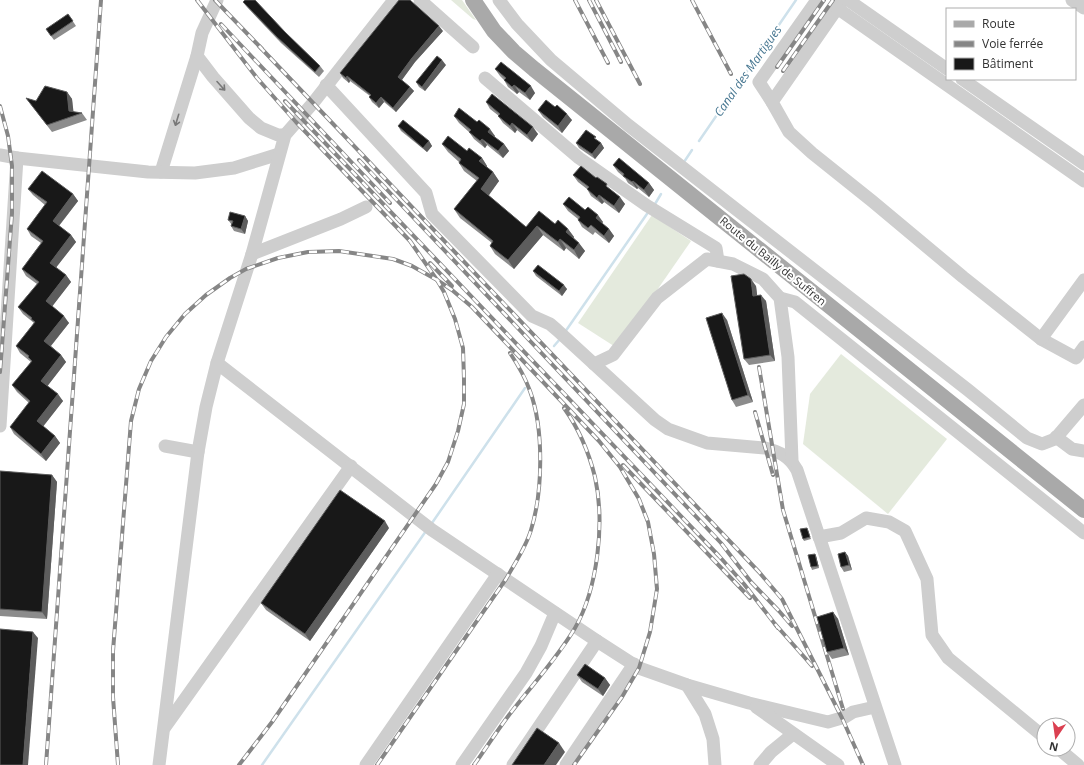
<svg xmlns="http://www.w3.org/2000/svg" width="1084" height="765" font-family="'Open Sans',sans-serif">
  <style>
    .grass { fill: #e4eadd }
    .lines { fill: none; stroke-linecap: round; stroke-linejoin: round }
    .stream { stroke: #cee1eb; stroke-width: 2.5 }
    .minor { stroke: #cecece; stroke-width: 13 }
    .major { stroke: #a9a9a9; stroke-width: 16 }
    .rail-casing { stroke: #868686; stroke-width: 4 }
    .rail { stroke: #fff; stroke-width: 2.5; stroke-dasharray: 8; stroke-linecap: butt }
    .wall { fill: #8c8c8c }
    .shaded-wall { fill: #5d5d5d }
    .building { fill: #181818; stroke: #5d5d5d }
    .oneway { stroke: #787878 }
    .labels { text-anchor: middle; stroke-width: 4; stroke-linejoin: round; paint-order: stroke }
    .street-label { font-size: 11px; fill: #313131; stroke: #fff }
    .water-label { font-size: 12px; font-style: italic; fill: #43748f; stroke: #fff }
  </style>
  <rect width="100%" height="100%" fill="#fff"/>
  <g class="grass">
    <path d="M451,0H462L476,20L473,19Z"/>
    <path d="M652,215L691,241L617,348L578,323Z"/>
    <path d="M841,354L947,439L888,514L803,444L810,394Z"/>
  </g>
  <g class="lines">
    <g class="stream">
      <path d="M699,141L796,0"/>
      <path d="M684,162L692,150"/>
      <path d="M655,204L661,194"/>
      <path d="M565,332L649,211"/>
      <path d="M554,346L560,339"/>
      <path d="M432,523L525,388"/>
      <path d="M262,765L426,531"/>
    </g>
    <g class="minor">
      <path d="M420,0L473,47"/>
      <path d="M499,0L517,24L551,60L628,125L968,390L1027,438L1042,444L1055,439L1084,405"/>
      <path d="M843,0L772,102L789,132L812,153L872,201L963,277L1041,339L1076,358L1084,347"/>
      <path d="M848,0L947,69"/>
      <path d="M1072,0L1084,8"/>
      <path d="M837,8L1084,181"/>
      <path d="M197,56L213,77L249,118L261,128L278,135H285"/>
      <path d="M485,78L579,158L646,205L716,248L718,261"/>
      <path d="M962,79L1084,164"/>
      <path d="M326,85L426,193L432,214L532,316L550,324L557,330L655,420L668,429L707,443L765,448C780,452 789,456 797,470L895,765"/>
      <path d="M772,102L759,82L817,0"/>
      <path d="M0,155L17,158"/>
      <path d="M161,172L197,56L202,33L217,0"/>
      <path d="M252,254L341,219L366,207"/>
      <path d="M780,298L795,302L1084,533"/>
      <path d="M1041,339L1084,280"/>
      <path d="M217,363L432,530L597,641L639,668L687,685L749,703L828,722L845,717L853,712L875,707"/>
      <path d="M594,364L613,355L657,298L707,259L733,264L763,279L780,298L788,357L792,460"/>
      <path d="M0,426L17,158L148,172L195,173L234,168L279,154"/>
      <path d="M1056,437L1072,449L1084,451"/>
      <path d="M165,446L198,452"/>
      <path d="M819,537L841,533L866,518L889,522L905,531L927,579L932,635L948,658L1044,737"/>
      <path d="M687,685L705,714L713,739L715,765"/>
      <path d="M756,707L838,765"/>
      <path d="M165,727L351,466"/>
      <path d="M1059,749L1078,765"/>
      <path d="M159,765L198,452L206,407L217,363L252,254L285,135L313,103L394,0"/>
      <path d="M366,765L498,574"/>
      <path d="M462,765L526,673L541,646L555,613"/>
      <path d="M513,765L597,641"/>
      <path d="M566,765L634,664"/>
      <path d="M760,765L771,752L793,734"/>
    </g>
    <path class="major" d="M473,0L494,31L514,52L534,69L1084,510"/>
    <g class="rail-casing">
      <g id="rail">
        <path d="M197,0L257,78L296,122L410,241L437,280L444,292L455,319L463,348L464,379V404L458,431L448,462L436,484L272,722L239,765"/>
        <path d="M215,0L262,49"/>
        <path d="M575,0L608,63"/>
        <path d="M589,0L621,62"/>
        <path d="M596,0L640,84"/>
        <path d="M692,0L731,74"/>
        <path d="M221,24L390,203"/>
        <path d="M259,46L759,572L782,599L842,718L863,765"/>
        <path d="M777,67L824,0"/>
        <path d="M783,71L833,0"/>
        <path d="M285,101L719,556L744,584L778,628"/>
        <path d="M0,106L8,136L12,166V213L0,372"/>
        <path d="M359,160L721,543L751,582L779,611L792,626"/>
        <path d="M430,263L452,286"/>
        <path d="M759,367L783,510L843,709"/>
        <path d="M755,412L773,475"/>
        <path d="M623,465L750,598"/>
        <path d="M775,624L806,659L812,666"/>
        <path d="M46,765L101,0"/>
        <path d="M118,765L113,697V651L131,421L139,389L151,361L166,337L185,314L206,295L230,278L246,269L278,258L308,252L339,251L393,259L412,266L437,280L452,290L472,307L599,441L620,467L639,499L648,522L654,554L657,589L650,632L639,668L622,697L574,765"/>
        <path d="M377,765L506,579C515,563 526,547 531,530C543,491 544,429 530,391C525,377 518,365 510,353"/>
        <path d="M474,765C486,748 497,731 509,715C531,686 556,660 575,628C598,588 605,522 595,477C589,453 579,429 564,408"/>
      </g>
    </g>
    <use href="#rail" class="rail"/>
  </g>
  <g class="wall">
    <path d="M243,2L285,32L320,66L324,71L319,77L281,43L247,7Z"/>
    <path d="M68,14L76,26L54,40L51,36Z"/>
    <path d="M443,31L415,62L402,80L410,87L414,91L396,112L384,102L379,108L372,102L369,97L370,96L350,81L349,83L343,78L340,73Z"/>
    <path d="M446,65L425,91L419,87L416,82Z"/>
    <path d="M495,69L535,93L530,100L519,92L517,94L508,87L504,80L500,76Z"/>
    <path d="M67,92L72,99L73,112L82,113L87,120L52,132L26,98L36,101Z"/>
    <path d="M486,102L538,134L532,142L517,130L515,133L503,123L498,116H499L490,109Z"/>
    <path d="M538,110L572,120L562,133L543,117Z"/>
    <path d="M454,116L477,122L495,136L494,137L504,144L509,151L503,158L487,145L485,148L474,139L469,132L459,123Z"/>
    <path d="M398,126L429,141L432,146L427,152L401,131Z"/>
    <path d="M599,142L601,143L604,148L595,159L579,148L576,143Z"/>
    <path d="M442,144L467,151L482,158L487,166V167L493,172L499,181L488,195L526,227L555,224L568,229L574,237V238L585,251L579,259L566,248L564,251L543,235L514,269L495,254L490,246L492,243L460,218L454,209L477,181L464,171L459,163V162L448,152Z"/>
    <path d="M613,165L649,183L654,190L649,197L638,188L637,189L628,183L625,178L618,172Z"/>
    <path d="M573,175L611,190L625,204L619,213L604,202L602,204L591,196L587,189L578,182Z"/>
    <path d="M28,189L73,194L78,201L59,226L71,235L76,242L56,267L66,275L71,282L52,306L69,323L51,346L61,355L66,362L47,386L63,401L43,426L55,436L60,443L46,461L14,434L10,427L29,403L17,392L12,385L31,362L20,353L16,346L34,323L23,314L18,307L37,284L26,276L22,269L41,243L31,236L27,229L45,205L33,195Z"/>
    <path d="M563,204L585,210L603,222L602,223L609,229L614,236L609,243L595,232L593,235L582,227L578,220V219L568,211Z"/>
    <path d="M245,216L248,221L245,234L234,231L231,226L232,225L228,220Z"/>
    <path d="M533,271L567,289L562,296L536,276Z"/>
    <path d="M756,286L757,295L766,301L775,361L749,365L744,359Z"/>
    <path d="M727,320L753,402L736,407L732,400Z"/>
    <path d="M0,471L52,475L57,482L47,619L0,616Z"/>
    <path d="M389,528L310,641L266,610L261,603Z"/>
    <path d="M807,528L808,530L811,539L804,541L803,539Z"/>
    <path d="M845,552L848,556L852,570L844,572L841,567Z"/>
    <path d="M815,554L816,556L819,568L812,570L811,567Z"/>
    <path d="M833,612L838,619L849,655L832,659L827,652Z"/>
    <path d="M577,675L605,678L610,685L603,696L582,682Z"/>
  </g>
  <g class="shaded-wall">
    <path d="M439,26L443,31L415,62L401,81L398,77L412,58Z"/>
    <path d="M442,60L446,65L425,91L422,87Z"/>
    <path d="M347,76L350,81L349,83L346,78Z"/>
    <path d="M514,85L519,92L517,94L512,87Z"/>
    <path d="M531,86L535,93L530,100L525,93Z"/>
    <path d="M410,87L414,91L396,112L393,108Z"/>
    <path d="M67,92L72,99L74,116L69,111Z"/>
    <path d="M381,97L384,102L379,108L376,103Z"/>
    <path d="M567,114L572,120L562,133L558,126Z"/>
    <path d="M512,123L517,130L515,133L510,126Z"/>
    <path d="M533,127L538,134L532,142L527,135Z"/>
    <path d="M490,129L495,136L493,138L488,132Z"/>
    <path d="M482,139L487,145L485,148L480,141Z"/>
    <path d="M429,141L432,146L427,152L423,148Z"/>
    <path d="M601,143L604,148L595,159L592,154Z"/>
    <path d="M504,144L509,151L503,158L498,151Z"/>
    <path d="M482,158L487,166L485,169L479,161Z"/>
    <path d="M493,172L499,181L487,198L481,189Z"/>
    <path d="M633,181L638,188L637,189L632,182Z"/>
    <path d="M649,183L654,190L649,197L644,190Z"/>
    <path d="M73,194L78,201L57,228L53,221Z"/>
    <path d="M599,195L604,202L602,204L597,198Z"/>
    <path d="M620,197L625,204L619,213L614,206Z"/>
    <path d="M598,215L603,222L601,225L596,218Z"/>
    <path d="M245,216L248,221L245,234L241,229Z"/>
    <path d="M537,226L543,235L514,269L508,260Z"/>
    <path d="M568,229L574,237L572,240L566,232Z"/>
    <path d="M609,229L614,236L609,243L604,236Z"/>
    <path d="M71,235L76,242L55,269L50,263Z"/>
    <path d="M560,239L566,248L564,251L558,242Z"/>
    <path d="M579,243L585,251L579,259L574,250Z"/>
    <path d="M66,275L71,282L51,308L46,301Z"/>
    <path d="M751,279L756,286L758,302L753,296Z"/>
    <path d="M564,285L567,289L562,296L559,291Z"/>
    <path d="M761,295L766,301L775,361L770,355Z"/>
    <path d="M722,313L727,320L753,402L748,395Z"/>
    <path d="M64,316L69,323L49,348L44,341Z"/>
    <path d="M61,355L66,362L46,388L41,381Z"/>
    <path d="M58,394L63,401L42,428L37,421Z"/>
    <path d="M55,436L60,443L46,461L41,454Z"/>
    <path d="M52,475L57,482L47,619L42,612Z"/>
    <path d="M385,521L389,528L310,641L305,634Z"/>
    <path d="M845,552L848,556L852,570L849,565Z"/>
    <path d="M815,554L816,556L819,568L818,566Z"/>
    <path d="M833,612L838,619L849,655L844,648Z"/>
    <path d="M33,632L38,638L28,765H23Z"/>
    <path d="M605,678L610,685L603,696L598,689Z"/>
    <path d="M559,743L565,752L556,765H544Z"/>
  </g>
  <g class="building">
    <path d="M245,0H255L285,32L320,66L315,72L277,37L243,2Z"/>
    <path d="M399,0H410L439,26L412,58L398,77L410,87L393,108L381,97L376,103L369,97L371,95L347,76L346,78L340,73Z"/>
    <path d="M68,14L73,21L51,36L46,29Z"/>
    <path d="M437,56L442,60L422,87L416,82Z"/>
    <path d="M501,62L531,86L525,93L514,85L512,87L504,80L506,78L495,69Z"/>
    <path d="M45,86L67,92L69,111L82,113L47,125L26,98L36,101Z"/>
    <path d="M492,94L533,127L527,135L512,123L510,126L498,116L500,114L486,102Z"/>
    <path d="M546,100L555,107L557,105L567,114L558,126L538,110Z"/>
    <path d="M459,108L477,122L479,120L490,129L488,132L504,144L498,151L482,139L480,141L469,132L471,130L454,116Z"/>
    <path d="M403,120L429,141L423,148L398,126Z"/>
    <path d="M586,130L596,137L594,138L601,143L592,154L576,143Z"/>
    <path d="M448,136L467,151L469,148L482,158L479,161L493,172L481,189L526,227L539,211L555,224L558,220L568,229L566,232L579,243L574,250L560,239L558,242L537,226L508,260L490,246L493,241L454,209L479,178L459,163L461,159L442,144Z"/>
    <path d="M619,158L649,183L644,190L633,181L632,182L623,176L624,174L613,165Z"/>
    <path d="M581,166L596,178L597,177L607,184L606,186L620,197L614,206L599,195L597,198L587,189L589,187L573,175Z"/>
    <path d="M42,171L73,194L53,221L71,235L50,263L66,275L46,301L64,316L44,341L61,355L41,381L58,394L37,421L55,436L41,454L10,427L30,401L12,385L32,361L28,357L29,356L16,346L35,322L31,319L32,318L18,307L39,282L22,269L43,241L27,229L47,202L28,189Z"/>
    <path d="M569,197L585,210L588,207L598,215L596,218L609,229L604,236L591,225L588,228L578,220L580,217L563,204Z"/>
    <path d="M230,212L245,216L241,229L231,226L233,221L228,220Z"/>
    <path d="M538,265L564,285L559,291L533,271Z"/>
    <path d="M744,274L751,279L753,296L761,295L770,355L744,359L731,276Z"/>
    <path d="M722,313L748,395L732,400L706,318Z"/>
    <path d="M0,471L52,475L42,612L0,609Z"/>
    <path d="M340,490L385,521L305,634L261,603Z"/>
    <path d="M807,528L810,537L803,539L800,529Z"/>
    <path d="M845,552L849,565L841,567L838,554Z"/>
    <path d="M815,554L818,566L811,567L808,555Z"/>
    <path d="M833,612L844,648L827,652L817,617Z"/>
    <path d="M0,629L33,632L23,765H0Z"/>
    <path d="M585,664L605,678L598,689L577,675Z"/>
    <path d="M537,728L559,743L544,765H512Z"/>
  </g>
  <defs><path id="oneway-shaft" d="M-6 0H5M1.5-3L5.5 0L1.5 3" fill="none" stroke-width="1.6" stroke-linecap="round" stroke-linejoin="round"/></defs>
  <g class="oneway">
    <use href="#oneway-shaft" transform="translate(221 86) rotate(48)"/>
    <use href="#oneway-shaft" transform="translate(177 120) rotate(107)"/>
  </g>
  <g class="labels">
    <g class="street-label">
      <text transform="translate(773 261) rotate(39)" y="4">Route du Bailly de Suffren</text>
    </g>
    <g class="water-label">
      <text transform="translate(748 71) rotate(-55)" y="4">Canal des Martigues</text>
    </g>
  </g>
  <rect x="946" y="8" width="130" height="72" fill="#ffffff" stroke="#adadad"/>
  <rect x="954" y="21" width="20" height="6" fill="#a9a9a9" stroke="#adadad"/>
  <text x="982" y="28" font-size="12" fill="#313131">Route</text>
  <rect x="954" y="41" width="20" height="6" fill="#868686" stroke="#adadad"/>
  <text x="982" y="48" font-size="12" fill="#313131">Voie ferrée</text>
  <rect x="954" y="58" width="20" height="12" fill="#181818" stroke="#adadad"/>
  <text x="982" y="68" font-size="12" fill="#313131">Bâtiment</text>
  <g transform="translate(1056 737) rotate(193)"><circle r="19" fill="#ffffff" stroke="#adadad"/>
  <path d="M0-3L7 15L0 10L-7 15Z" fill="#db4051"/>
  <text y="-6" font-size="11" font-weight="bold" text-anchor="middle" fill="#313131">N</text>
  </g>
</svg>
